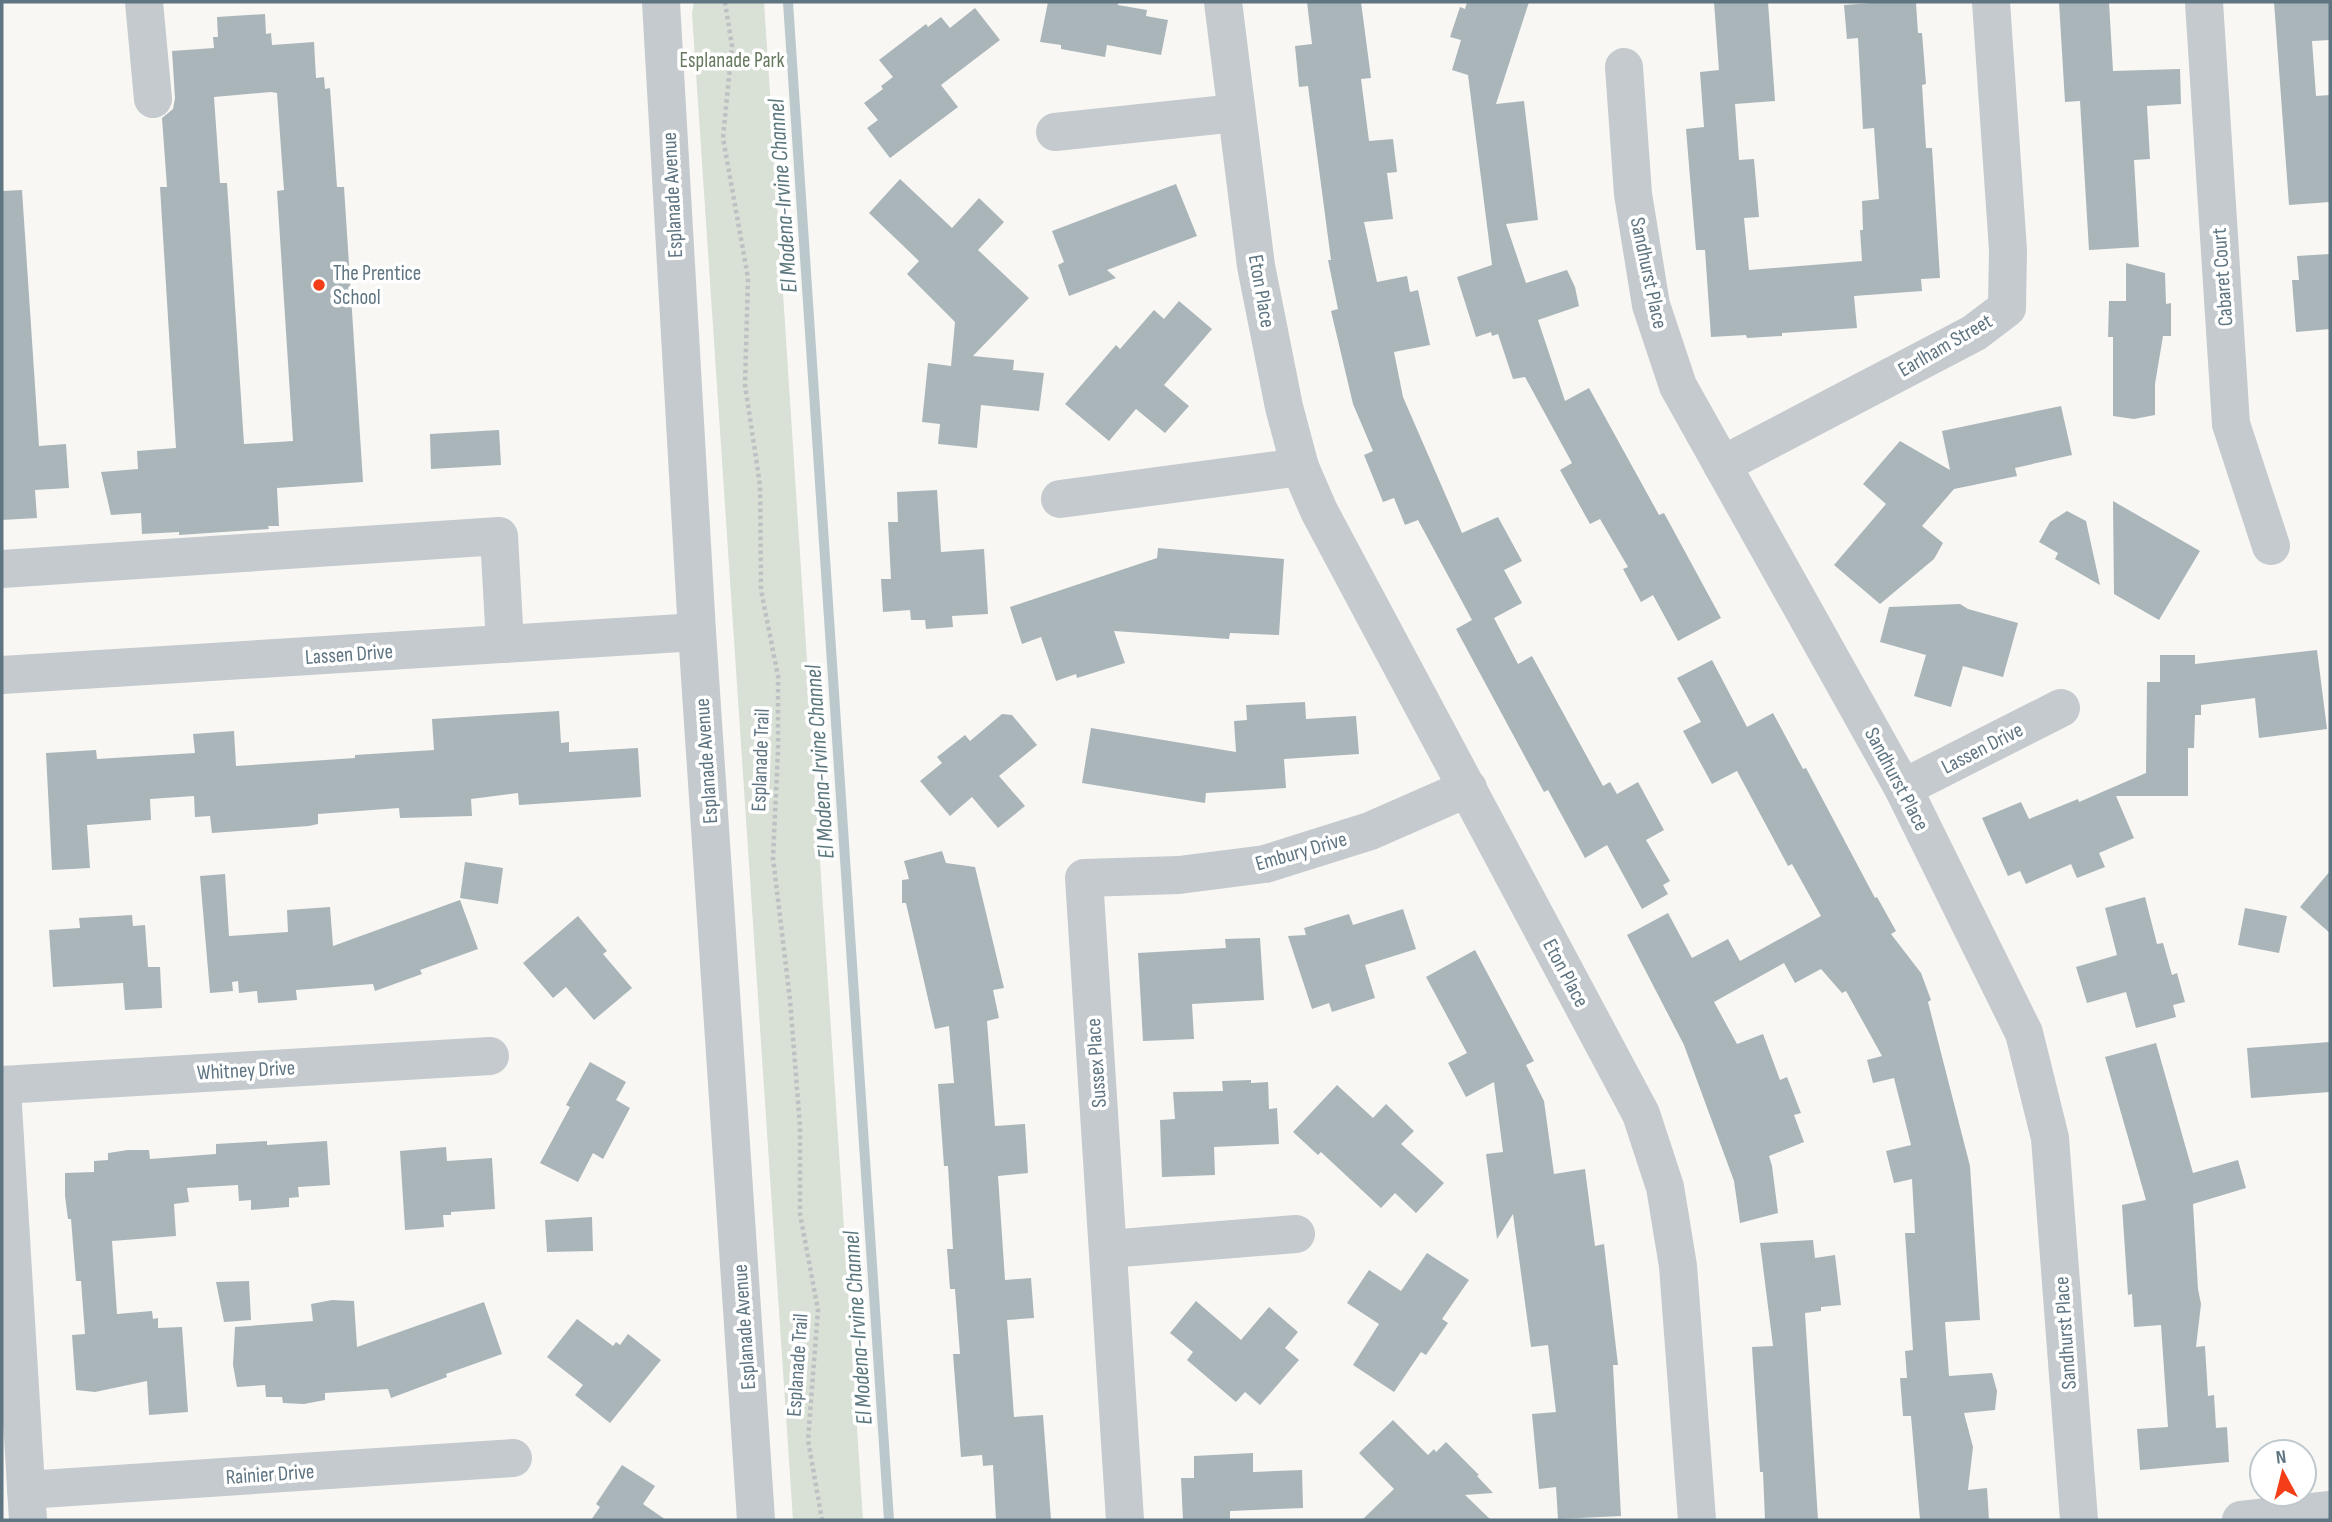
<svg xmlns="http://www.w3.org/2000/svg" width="2332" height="1522" font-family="'Sofia Sans Condensed',sans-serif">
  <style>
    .green { fill: #d9e0d5 }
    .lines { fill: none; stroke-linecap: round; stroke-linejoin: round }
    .stream { stroke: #bbc9cd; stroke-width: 10 }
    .building { fill: #aab5ba; fill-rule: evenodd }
    .path { stroke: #bec1c3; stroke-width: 4.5; stroke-dasharray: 3.5 3.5; stroke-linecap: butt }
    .minor { stroke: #c4cacd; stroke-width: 38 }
    .poi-dot { fill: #f33e18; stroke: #fff; stroke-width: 2.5 }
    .labels { text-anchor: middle; stroke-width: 7; stroke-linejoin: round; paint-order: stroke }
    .park-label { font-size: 21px; fill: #66795f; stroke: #fff }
    .street-label { font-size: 21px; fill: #5f7582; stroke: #fff }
    .poi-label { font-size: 21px; fill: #5f7582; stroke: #fff; text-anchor: start }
    .water-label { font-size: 23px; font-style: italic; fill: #5a767d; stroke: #fff }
  </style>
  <rect width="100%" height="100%" fill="#f8f7f4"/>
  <path class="green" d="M694,2H764L863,1520H793L692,13Z"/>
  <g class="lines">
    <path class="stream" d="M788,2L889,1520"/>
  </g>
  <g class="building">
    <path d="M1048,2H1118V5L1147,10L1146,16L1168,20L1161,55L1107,45L1105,57L1061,49V45L1040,42Z"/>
    <path d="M1307,2H1361L1371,78L1361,79L1369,141L1393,139L1397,172L1387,173L1393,219L1364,222L1377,282L1407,276L1410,292L1418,290L1430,345L1394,352L1403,397L1462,533L1498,517L1522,561L1504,570L1522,603L1494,618L1518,664L1532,656L1603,786L1610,782L1617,794L1638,782L1664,830L1646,840L1670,881L1663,885L1668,894L1642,909L1607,845L1585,858L1548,790L1544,792L1456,629L1472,620L1418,520L1405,525L1394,498L1383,502L1364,455L1373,451L1353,404L1331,311L1338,309L1328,260H1331L1308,86L1299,87L1295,46L1312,44Z"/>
    <path d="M1467,2H1529L1496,104L1524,101L1538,220L1506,224L1526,283L1567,270L1575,287L1579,306L1538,320L1565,401L1589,388L1659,515L1664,513L1721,618L1678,641L1653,595L1641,602L1623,569L1628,567L1600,519L1590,524L1560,470L1572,463L1525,377L1513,379L1498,334L1492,336L1491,332L1476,337L1457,277L1492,265L1468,75L1452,70L1461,40L1450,37L1460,7L1465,9Z"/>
    <path d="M1714,2H1768L1775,101L1735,104L1739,160L1754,159L1759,217L1744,218L1749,270L1862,261L1860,230H1863L1862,201L1879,199L1874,128L1863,129L1858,38L1847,39L1844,5L1886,2L1916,3L1918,33H1922L1926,84L1922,85L1926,148H1932L1940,278L1921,279L1922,291L1854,296L1857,328L1782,333V336L1747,338L1746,335L1711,337L1705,250H1696L1686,129L1704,127L1700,72L1719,70Z"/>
    <path d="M2059,2H2109L2113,71L2180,69L2181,104L2147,106L2150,159L2134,160L2139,247L2089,250L2080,101L2065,102Z"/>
    <path d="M2274,2H2330V40L2312,41L2316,96L2330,95V202L2289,205Z"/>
    <path d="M975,8L1000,40L941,85L958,107L890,158L867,128L878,120L864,103L883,89L881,86L893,77L879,60L926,24L928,27L941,17L950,28Z"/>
    <path d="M265,14L266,34L271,33L272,45L314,42L316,78L324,77L325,89L330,88L337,187H344L363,482L277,488L279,526H268L269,529L179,535V532L142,534L141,513L111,515L101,472L138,469L137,451L176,448L160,187H167L162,118L173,109L175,98L172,51L214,48L213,37H218L217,17ZM271,92L277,93L284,190L277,191L293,441L244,444L227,183H220L214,97Z"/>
    <path d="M900,179L952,228L979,198L1004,222L978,250L1029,298L973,356L1014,360L1013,370L1044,373L1039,411L981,405L977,448L938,444L940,424L922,422L928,363L951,366L955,322L907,274L919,261L869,213Z"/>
    <path d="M1176,184L1197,236L1107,270L1116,278L1069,296L1058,265L1064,262L1052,231Z"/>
    <path d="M22,190L39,446L66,444L69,488L35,490L37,518L2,520V191Z"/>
    <path d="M2330,254V329L2296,332L2292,280H2299L2297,256Z"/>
    <path d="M2126,263L2165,273L2166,304L2171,303V336H2163L2155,384V415L2134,419L2113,416V337H2108L2109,301H2126Z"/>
    <path d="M1179,301L1212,329L1164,385L1189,406L1165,433L1136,409L1109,441L1065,404L1116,345L1120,349L1154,310L1164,319Z"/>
    <path d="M2061,406L2072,455L2015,468L2017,476L1954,489L1922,526L1943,543L1934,559L1880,604L1834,565L1886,504L1863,484L1900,441L1950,470L1942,431Z"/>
    <path d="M499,430L501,465L431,469L430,434Z"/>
    <path d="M937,490L941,552L984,549L988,614L952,616L953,627L926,629L925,620H911L910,610L883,612L881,579H891L888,522H898L897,492Z"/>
    <path d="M2113,501L2200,551L2159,620L2114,594Z"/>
    <path d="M2067,511L2086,521L2100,585L2055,559L2058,553L2039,542L2050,522Z"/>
    <path d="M1158,548L1284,559L1279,635L1230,633L1229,639L1114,631L1125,663L1077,678L1076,674L1056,681L1041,637L1022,644L1010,607L1157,558Z"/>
    <path d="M1960,604L1968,609L2018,623L2003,677L1963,666L1951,707L1914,696L1926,655L1880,642L1889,607Z"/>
    <path d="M2317,650L2327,729L2259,738L2255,698L2201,705V715H2195L2194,748H2188V796H2116L2134,838L2099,853L2105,867L2077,878L2071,864L2026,884L2020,871L2008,876L1982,818L2021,802L2029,819L2078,799L2079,802L2146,773L2147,682H2160V655H2195V664Z"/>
    <path d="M1712,660L1747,727L1773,713L1803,769L1806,768L1875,898L1877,897L1896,931L1891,934L1921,973L1931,1000L1928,1002L1970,1166L1980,1320L1945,1322L1949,1376L1992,1373L1997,1391L1995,1410L1964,1413L1973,1447L1968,1490L1987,1488L1989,1520H1920L1911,1416H1903L1900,1378H1907L1905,1351L1913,1350L1905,1233H1915L1912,1179L1894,1183L1886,1151L1911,1145L1894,1078L1873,1083L1867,1060L1882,1056L1846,991L1842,993L1821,969L1795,983L1784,963L1714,1002L1737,1044L1763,1034L1780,1080L1787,1077L1801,1113L1794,1115L1804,1142L1769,1156L1772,1166L1778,1213L1740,1223L1734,1181L1684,1045L1627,935L1668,913L1692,958L1728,939L1740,961L1821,916L1792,864L1788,866L1737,771L1712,784L1683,731L1701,722L1677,678Z"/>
    <path d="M1305,702L1306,719L1356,716L1359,754L1284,759L1286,788L1206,793L1205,803L1082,783L1091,728L1236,752L1234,721L1247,720L1246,705Z"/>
    <path d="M559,711L561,743L569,742V752L638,748L641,797L519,805L518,793L471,799L472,816L400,818L399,808L318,814V824L309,826L212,833L210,816L195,817L194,796L150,799L151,820L87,825L90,868L52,870L46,753L96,750L97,759L195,753L193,734L234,731L236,766L355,758V755L434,750L432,719Z"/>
    <path d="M1002,714L1012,715L1037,745L999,776L1025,806L998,828L972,797L950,816L920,781L942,763L937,757L965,735L970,741Z"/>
    <path d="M942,851L946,863L975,867L1004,988L993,990L999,1018L987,1021L995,1126L1025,1124L1028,1173L998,1176L1005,1280L1031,1278L1034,1318L1007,1320L1014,1417L1043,1415L1051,1520H996L993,1465L983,1466L982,1455L961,1457L953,1354H960L955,1289H950L947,1249H953L948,1166H944L938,1084L954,1083L949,1026L935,1029L906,903H902V880L909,879L904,861Z"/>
    <path d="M465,862L503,868L498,904L460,898Z"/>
    <path d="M2330,871V933L2300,907Z"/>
    <path d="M225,874L229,936L288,932L287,910L330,907L333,946L460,900L478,949L420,970L422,974L375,991L373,984L296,990L297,1000L258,1003L257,991L239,993L238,981L232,982L233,991L210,993L200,876Z"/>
    <path d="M2145,897L2157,944L2163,943L2172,975L2177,973L2185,1002L2173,1005L2176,1017L2136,1028L2126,992L2087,1003L2076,967L2117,955L2105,908Z"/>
    <path d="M2245,908L2287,916L2279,953L2238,945Z"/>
    <path d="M1403,909L1416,949L1365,965L1375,998L1332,1012L1329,1003L1312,1009L1288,936L1306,935L1304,928L1349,914L1353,925Z"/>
    <path d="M132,915L133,926L145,925L148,967H160L162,1008L125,1010L123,983L53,987L49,930L80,928L79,918Z"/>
    <path d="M578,916L607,951L603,954L632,988L594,1020L566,987L553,998L523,963Z"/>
    <path d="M1260,938L1264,1000L1192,1004L1194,1039L1143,1041L1138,953L1226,948L1225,939Z"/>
    <path d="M1475,950L1534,1061L1526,1065L1544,1101L1554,1174L1585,1169L1595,1246L1604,1244L1618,1365H1613L1621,1516L1558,1519L1556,1487L1539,1489L1532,1414L1556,1412L1548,1345L1531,1347L1513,1214L1497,1239L1486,1154L1503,1152L1494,1082L1466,1097L1448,1063L1467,1053L1426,977Z"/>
    <path d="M2330,1042V1092L2251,1098L2247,1048Z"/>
    <path d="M2156,1043L2193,1173L2238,1160L2246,1188L2193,1204L2198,1289L2201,1304L2196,1347L2205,1346L2208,1396L2214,1395L2216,1428L2227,1427L2229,1462L2140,1470L2137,1429L2168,1427L2161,1325L2134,1327L2132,1294L2128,1295L2122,1205L2146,1200L2105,1057Z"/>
    <path d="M590,1062L626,1082L616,1100L630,1108L603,1159L593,1153L578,1182L540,1163L570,1107L566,1105Z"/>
    <path d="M1251,1080V1083L1268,1082L1269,1109L1277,1108L1279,1144L1214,1147L1215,1175L1162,1177L1160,1120L1175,1119L1173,1092L1223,1091L1222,1081Z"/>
    <path d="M1337,1085L1373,1118L1386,1104L1414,1131L1401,1144L1444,1183L1416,1213L1395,1193L1381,1208L1321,1152L1318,1155L1293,1132Z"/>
    <path d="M267,1141V1145L327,1141L330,1185L298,1187L299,1197L289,1198V1207L251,1210V1200L239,1201L238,1185L187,1188L189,1202L174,1204L176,1236L112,1241L117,1314L152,1311L153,1319L158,1318V1328L182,1327L188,1412L149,1415L147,1381L95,1392L76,1390L72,1335L85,1334L81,1281H76L71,1219H68L65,1196V1173L94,1172V1161L108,1160V1153L128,1150H149L150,1159L216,1154V1144Z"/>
    <path d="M446,1147L447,1161L492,1158L495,1209L451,1212V1215H443L444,1227L405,1230L400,1151Z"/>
    <path d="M592,1217L593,1251L547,1252L545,1220Z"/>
    <path d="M1813,1240L1815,1258L1835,1255L1841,1305L1821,1307V1311L1805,1313L1818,1520H1765L1763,1472H1760L1752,1347L1773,1346L1760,1243Z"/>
    <path d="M1427,1253L1469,1280L1442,1319L1448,1323L1426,1355L1421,1352L1394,1392L1353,1365L1379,1324L1347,1303L1369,1270L1401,1291Z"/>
    <path d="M249,1281L251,1320L224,1322L216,1282Z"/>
    <path d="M332,1300L354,1301L357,1347L484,1302L502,1354L446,1374L447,1377L391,1398L388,1389L325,1393V1400L304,1404L283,1403L282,1397H266L265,1385L237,1387L233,1365L235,1327L313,1321L311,1304Z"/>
    <path d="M1196,1301L1241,1340L1269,1307L1298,1332L1285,1348L1299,1360L1260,1405L1245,1392L1236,1402L1187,1360L1193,1352L1170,1333Z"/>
    <path d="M577,1319L613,1346L616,1342L620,1345L628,1334L661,1360L610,1423L575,1395L583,1385L547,1357Z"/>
    <path d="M1393,1420L1428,1455L1434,1449L1436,1452L1446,1442L1479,1475L1477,1476L1493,1493L1465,1495L1491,1520H1362L1394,1489L1359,1453Z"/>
    <path d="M1253,1453V1472L1302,1470L1303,1508L1230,1511V1520H1183L1181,1478H1194V1456Z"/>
    <path d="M622,1465L655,1486L643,1504L666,1520H591L600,1507L596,1504Z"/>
  </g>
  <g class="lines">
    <path class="path" d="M725,2L732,46L723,138L748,278L745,385L760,485L761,590L778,676V750L773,858L790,1000L800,1126V1214L818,1310L808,1440L822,1520"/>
    <g class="minor">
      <path d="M144,2L153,99"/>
      <path d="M661,2L697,632L756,1520"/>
      <path d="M1223,2L1256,266L1284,407L1300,467L1319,511L1641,1114L1665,1187L1678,1266L1697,1520"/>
      <path d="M2204,2L2231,424L2271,546"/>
      <path d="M1624,67L1633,194L1651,305L1678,386L1903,788L2024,1033L2050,1138L2079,1520"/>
      <path d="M1055,132L1236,113"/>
      <path d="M1722,465L1974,333L2007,308L2008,250L1991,2"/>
      <path d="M1060,499L1300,467"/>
      <path d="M2,569L499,536L505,644"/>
      <path d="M2,675L697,632"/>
      <path d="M1903,788L2061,708"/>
      <path d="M2,1085L490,1056"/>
      <path d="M2,1089L28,1520"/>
      <path d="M1108,1249L1296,1234"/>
      <path d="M26,1490L513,1458"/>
      <path d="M1125,1520L1084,878L1179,875L1265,864L1370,831L1468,788"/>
      <path d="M2241,1520L2330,1510"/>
    </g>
  </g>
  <circle class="poi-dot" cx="319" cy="285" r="7"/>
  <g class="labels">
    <g class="park-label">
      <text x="732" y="67">Esplanade Park</text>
    </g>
    <g class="street-label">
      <text transform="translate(672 195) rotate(-93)" y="7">Esplanade Avenue</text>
      <text transform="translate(1649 273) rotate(78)" y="7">Sandhurst Place</text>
      <text transform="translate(2222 277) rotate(-94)" y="7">Cabaret Court</text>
      <text transform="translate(1262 291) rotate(80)" y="7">Eton Place</text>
      <text transform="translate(1945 345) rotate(-30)" y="7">Earlham Street</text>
      <text transform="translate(349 654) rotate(-4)" y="7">Lassen Drive</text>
      <text transform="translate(1982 748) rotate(-27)" y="7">Lassen Drive</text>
      <text transform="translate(760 760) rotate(-88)" y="7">Esplanade Trail</text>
      <text transform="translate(706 761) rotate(-94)" y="7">Esplanade Avenue</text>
      <text transform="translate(1897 779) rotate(62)" y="7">Sandhurst Place</text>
      <text transform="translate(1301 851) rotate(-16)" y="7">Embury Drive</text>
      <text transform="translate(1566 973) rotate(62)" y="7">Eton Place</text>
      <text transform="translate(1096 1063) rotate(-94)" y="7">Sussex Place</text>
      <text transform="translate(246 1070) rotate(-3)" y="7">Whitney Drive</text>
      <text transform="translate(744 1327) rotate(-94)" y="7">Esplanade Avenue</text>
      <text transform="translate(2065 1333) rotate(-94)" y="7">Sandhurst Place</text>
      <text transform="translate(797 1365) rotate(-86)" y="7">Esplanade Trail</text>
      <text transform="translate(270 1474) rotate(-4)" y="7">Rainier Drive</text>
    </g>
    <g class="poi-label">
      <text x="333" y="280">The Prentice<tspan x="333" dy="24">School</tspan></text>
    </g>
    <g class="water-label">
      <text transform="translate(782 196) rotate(-94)" y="8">El Modena-Irvine Channel</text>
      <text transform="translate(819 762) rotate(-94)" y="8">El Modena-Irvine Channel</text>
      <text transform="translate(857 1328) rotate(-94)" y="8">El Modena-Irvine Channel</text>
    </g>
  </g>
  <rect width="2332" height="1522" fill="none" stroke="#5f7582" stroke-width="7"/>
  <g transform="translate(2283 1473) rotate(353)"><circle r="33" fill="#ffffff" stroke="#bfc8cd" stroke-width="2"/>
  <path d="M0-5L12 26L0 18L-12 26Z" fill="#f33e18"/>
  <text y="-10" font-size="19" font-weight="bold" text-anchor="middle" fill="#5f7582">N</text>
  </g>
</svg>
